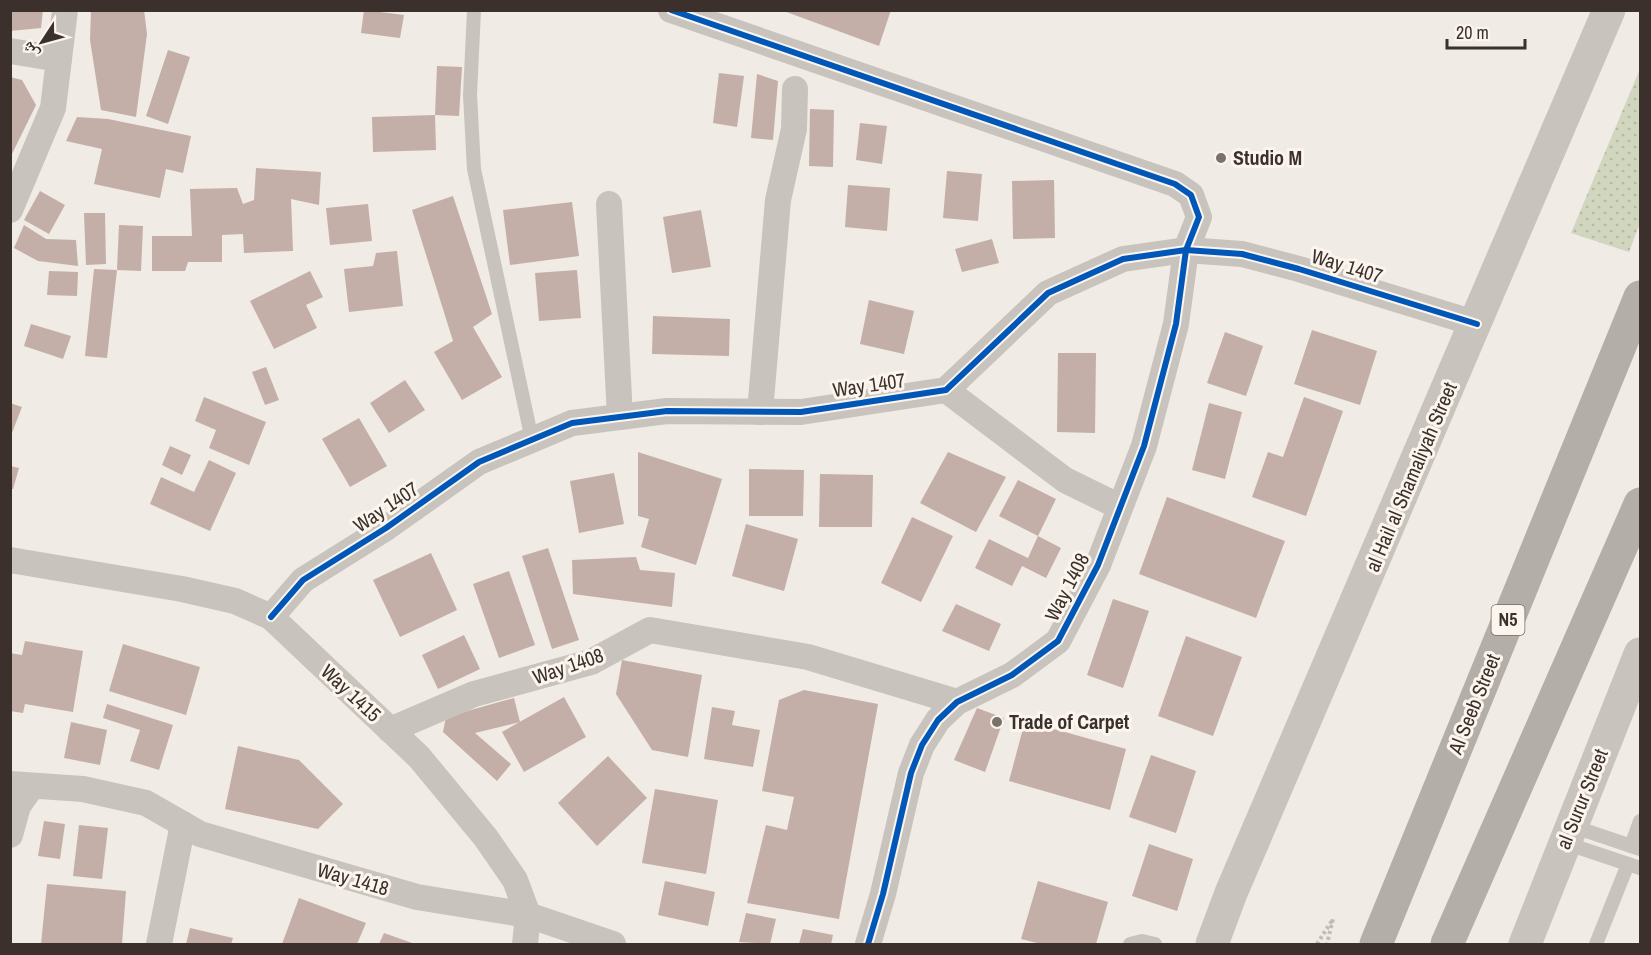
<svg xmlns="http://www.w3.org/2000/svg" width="1651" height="955" font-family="'Archivo Narrow','Noto Naskh Arabic',sans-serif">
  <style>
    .grass { fill: url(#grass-dots) }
    .building { fill: #c3afa7 }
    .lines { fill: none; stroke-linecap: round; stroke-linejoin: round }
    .path { stroke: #c2bbb6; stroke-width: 4; stroke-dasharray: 3 3; stroke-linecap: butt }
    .service { stroke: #c9c3be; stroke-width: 14 }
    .minor { stroke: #c9c3be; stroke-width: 26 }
    .tertiary { stroke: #c9c3be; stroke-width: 33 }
    .trunk { stroke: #b4aea8; stroke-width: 33 }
    .cycleway-casing { stroke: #fbf5ee; stroke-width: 10 }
    .cycleway { stroke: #0057b8; stroke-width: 6 }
    .poi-dot { fill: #7a716c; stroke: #fbf5ee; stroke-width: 2 }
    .labels { text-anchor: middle; stroke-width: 6; stroke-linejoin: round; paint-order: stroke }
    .shield { fill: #fbf5ee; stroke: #756b66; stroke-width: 1.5 }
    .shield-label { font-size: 18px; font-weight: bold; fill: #3b302b }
    .poi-label { font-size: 20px; font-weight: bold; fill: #3b302b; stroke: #fbf5ee; text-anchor: start }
    .street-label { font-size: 20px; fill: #3b302b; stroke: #fbf5ee }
  </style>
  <defs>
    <pattern id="grass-dots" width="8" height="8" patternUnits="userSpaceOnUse" patternTransform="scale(1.5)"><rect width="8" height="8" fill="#d1d6bf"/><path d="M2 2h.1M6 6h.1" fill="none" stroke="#b4b8a4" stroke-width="1.8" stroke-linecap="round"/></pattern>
  </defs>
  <rect width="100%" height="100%" fill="#f0ebe5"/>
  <path class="grass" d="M1640,69V223L1629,252L1571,233Z"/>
  <g class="building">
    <path d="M10,10H43L41,28L10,31Z"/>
    <path d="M91,10H144L147,34L136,117L101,110L90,40Z"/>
    <path d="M364,10L404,15L400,38L361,33Z"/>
    <path d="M781,10H891L879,46Z"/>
    <path d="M168,50L190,57L168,124L146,116Z"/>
    <path d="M437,66L462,67L459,116L435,115Z"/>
    <path d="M719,73L744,76L737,127L713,123Z"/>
    <path d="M757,74L778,81L773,140L751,138Z"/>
    <path d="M10,77L22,80L36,105L10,158Z"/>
    <path d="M810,109L834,110L833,167L809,166Z"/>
    <path d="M435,115L436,150L373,152L372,117Z"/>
    <path d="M77,117L108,119L191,136L183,173L166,169L160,198L94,184L102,149L66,141Z"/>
    <path d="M860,123L887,126L882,164L856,160Z"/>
    <path d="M256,168L321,172L319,205L291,199L293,251L244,253L243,234L222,235V262H188L185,271H152V236H192L190,189L237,188L243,204L254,200Z"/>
    <path d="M947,171L982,174L978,221L943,218Z"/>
    <path d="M1054,180L1055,238L1013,239L1012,181Z"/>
    <path d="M848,185L890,188L887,231L845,227Z"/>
    <path d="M40,191L65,205L49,234L24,220Z"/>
    <path d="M453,196L492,314L473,327L502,377L462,400L434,352L453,341L412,210Z"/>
    <path d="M572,202L579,256L510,265L503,210Z"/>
    <path d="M368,204L372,241L330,245L326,208Z"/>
    <path d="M701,210L711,267L672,273L663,217Z"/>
    <path d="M84,213H105L106,264L86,265Z"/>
    <path d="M24,225L46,239L76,240L78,266L38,261L14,248Z"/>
    <path d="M119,225L143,226L141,271L117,270Z"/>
    <path d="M992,239L999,263L962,272L955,249Z"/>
    <path d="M397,251L403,306L349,312L344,269L373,266L376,253Z"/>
    <path d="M94,269L117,270L107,358L85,356Z"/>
    <path d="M577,270L581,318L539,321L535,273Z"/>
    <path d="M49,271L78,272L77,296L47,295Z"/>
    <path d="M310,271L323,297L306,305L317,328L274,349L250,301Z"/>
    <path d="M869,300L914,311L904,354L860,344Z"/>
    <path d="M653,316L730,319L729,356L652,354Z"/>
    <path d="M31,324L71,336L63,359L24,346Z"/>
    <path d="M1312,330L1377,351L1360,405L1294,384Z"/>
    <path d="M1225,332L1263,346L1246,396L1207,383Z"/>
    <path d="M1058,353H1096L1095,433L1057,432Z"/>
    <path d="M266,367L279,400L265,405L252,372Z"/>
    <path d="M405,380L425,410L389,433L370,403Z"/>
    <path d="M204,397L266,422L249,465L209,448L216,430L195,421Z"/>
    <path d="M1304,397L1343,411L1306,516L1252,497L1268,452L1283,457Z"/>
    <path d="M10,403L22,407L10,438Z"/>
    <path d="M1209,403L1242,412L1225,479L1192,470Z"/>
    <path d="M359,418L387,466L350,487L322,439Z"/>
    <path d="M170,446L191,455L182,475L162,465Z"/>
    <path d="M638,452L722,479L696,565L641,547L649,519L638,516Z"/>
    <path d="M948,452L1006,477L976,532L920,503Z"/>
    <path d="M209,460L236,473L210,531L150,504L161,477L194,492Z"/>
    <path d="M10,466L19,468L13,489H10Z"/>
    <path d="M749,469L804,470L803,516H749Z"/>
    <path d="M614,473L624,524L579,533L570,481Z"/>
    <path d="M820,474L873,475L872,527H819Z"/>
    <path d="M1018,480L1056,499L1038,536L999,516Z"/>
    <path d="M1167,497L1285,541L1256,618L1139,574Z"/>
    <path d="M912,517L953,536L921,602L881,583Z"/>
    <path d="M746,524L798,539L784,591L732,576Z"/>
    <path d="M1038,536L1061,548L1046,578L1022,566L1012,586L975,568L989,539L1028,558Z"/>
    <path d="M548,548L579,640L552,649L522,556Z"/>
    <path d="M431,553L457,610L400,637L373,580Z"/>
    <path d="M636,557L640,570L675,573L672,607L573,594L572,560Z"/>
    <path d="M509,571L535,645L499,658L473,584Z"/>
    <path d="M1113,599L1149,611L1123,688L1087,675Z"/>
    <path d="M956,604L1001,624L989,651L942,631Z"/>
    <path d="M464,635L480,669L438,689L422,655Z"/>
    <path d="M1186,636L1242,657L1213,736L1158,716Z"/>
    <path d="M25,641L83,651L73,712L25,704L23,713L10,711V653L22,655Z"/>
    <path d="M123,644L200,667L186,715L109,691Z"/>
    <path d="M622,660L702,675L688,757L652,750L616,694Z"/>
    <path d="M804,690L878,704L839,919L747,903L766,825L787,830L794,797L762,791L779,700Z"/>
    <path d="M564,697L586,737L524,772L502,732Z"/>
    <path d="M514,698L520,722L475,733L511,764L497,781L443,732L446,717Z"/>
    <path d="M107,704L173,725L159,770L130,761L140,730L103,718Z"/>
    <path d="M712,707L735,711L732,725L760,730L753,767L704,759Z"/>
    <path d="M977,708L1004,718L985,772L954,760Z"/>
    <path d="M1025,721L1126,749L1110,810L1009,781Z"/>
    <path d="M71,722L107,730L100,765L64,758Z"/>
    <path d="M238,746L299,760L343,804L318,829L225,809Z"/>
    <path d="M1151,755L1196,771L1176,833L1129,817Z"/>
    <path d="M608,756L647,798L597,846L558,803Z"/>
    <path d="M655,789L718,800L706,874L642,863Z"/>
    <path d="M44,821L65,824L60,859L38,856Z"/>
    <path d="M79,825L108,828L102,879L73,876Z"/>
    <path d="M1149,844L1193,859L1177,911L1132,896Z"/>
    <path d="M665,881L715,892L708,926L658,915Z"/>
    <path d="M1038,881L1108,902L1096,944H1041L1021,939Z"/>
    <path d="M47,884L126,891L122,944H41Z"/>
    <path d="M299,898L366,923L357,944H282Z"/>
    <path d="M746,913L776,919L770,944L739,942Z"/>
    <path d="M190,928L233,938L231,944H186Z"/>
    <path d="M803,929L833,935L831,944H799Z"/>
    <path d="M384,933L415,944H379Z"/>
  </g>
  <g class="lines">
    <path class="path" d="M1317,944L1333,919L1327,944"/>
    <g class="service">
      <path d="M474,10L470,95L474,169L532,440"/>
      <path d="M1572,826L1640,849"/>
      <path d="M1565,843L1640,868"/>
      <path d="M1631,846L1640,821"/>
      <path d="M1130,944L1142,941L1155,944"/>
      <path d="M1596,944L1628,864"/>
    </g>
    <g class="minor">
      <path d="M671,10L1175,184L1191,195L1199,217L1186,250L1176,324L1144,446L1098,565L1058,641L1012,675L957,702L938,720L922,745L911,773L883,894L868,944"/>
      <path d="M10,51L59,59"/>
      <path d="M609,204L620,417"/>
      <path d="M10,210L53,108L65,10"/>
      <path d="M946,390L1065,480L1120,507"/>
      <path d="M760,412L778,200L794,129L795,89"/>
      <path d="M10,560L182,589L235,601L271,617L419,757L486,838L515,880L528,915L525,944"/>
      <path d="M271,617L303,580L386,528L479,462L572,423L667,411L801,412L946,390L1048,293L1123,259L1186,250L1242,254L1299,269L1477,324"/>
      <path d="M390,730L474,694L591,662L650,630L808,657L957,702"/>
      <path d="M10,784L83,789L146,803L200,834L417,897L528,915L613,944"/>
      <path d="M10,835L18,806L32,786"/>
      <path d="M159,944L183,824"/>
    </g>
    <g class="tertiary">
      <path d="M1212,944L1231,893L1609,10"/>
      <path d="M1525,944L1640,654"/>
    </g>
    <g class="trunk">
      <path d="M1376,944L1640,297"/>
      <path d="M1447,944L1640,504"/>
    </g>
    <g class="cycleway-casing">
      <g id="cycleway">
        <path d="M671,10L1175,184L1191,195L1199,217L1186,250L1176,324L1144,446L1098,565L1058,641L1012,675L957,702L938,720L922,745L911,773L883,894L868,944"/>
        <path d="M271,617L303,580L386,528L479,462L572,423L667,411L801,412L946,390L1048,293L1123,259L1186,250L1242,254L1299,269L1477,324"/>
      </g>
    </g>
    <use href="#cycleway" class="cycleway"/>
  </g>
  <g class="poi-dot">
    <circle cx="1221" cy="158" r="6"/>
    <circle cx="997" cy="722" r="6"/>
  </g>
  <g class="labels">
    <rect class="shield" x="1491.5" y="605" width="33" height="30" rx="4.5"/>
    <g class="shield-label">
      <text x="1508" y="626">N5</text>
    </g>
    <g class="poi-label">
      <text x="1233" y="165">Studio M</text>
      <text x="1009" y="729">Trade of Carpet</text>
    </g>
    <g class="street-label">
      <text transform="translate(1347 266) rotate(17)" y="7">Way 1407</text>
      <text transform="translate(869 385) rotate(-8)" y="7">Way 1407</text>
      <text transform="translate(1411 477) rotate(-67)" y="7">al Hail al Shamaliyah Street</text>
      <text transform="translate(386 507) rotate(-34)" y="7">Way 1407</text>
      <text transform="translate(1067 587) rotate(-63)" y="7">Way 1408</text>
      <text transform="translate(568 666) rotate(-19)" y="7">Way 1408</text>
      <text transform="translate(351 693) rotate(43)" y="7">Way 1415</text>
      <text transform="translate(1474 704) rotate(-68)" y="7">Al Seeb Street</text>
      <text transform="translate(1582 799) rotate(-68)" y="7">al Surur Street</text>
      <text transform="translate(353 879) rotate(16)" y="7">Way 1418</text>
    </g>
  </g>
  <rect width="1651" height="955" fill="none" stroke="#3b302b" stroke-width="24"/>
  <g transform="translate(42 42) rotate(234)" stroke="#fbf5ee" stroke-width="4.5" paint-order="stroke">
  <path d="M0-4.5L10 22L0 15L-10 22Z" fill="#3b302b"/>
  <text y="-9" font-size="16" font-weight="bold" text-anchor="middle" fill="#3b302b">ش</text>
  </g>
  <path d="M1447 39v9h78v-9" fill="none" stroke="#3b302b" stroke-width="3"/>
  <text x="1456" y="39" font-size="18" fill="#3b302b" stroke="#fbf5ee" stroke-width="4.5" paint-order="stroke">20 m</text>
</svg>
